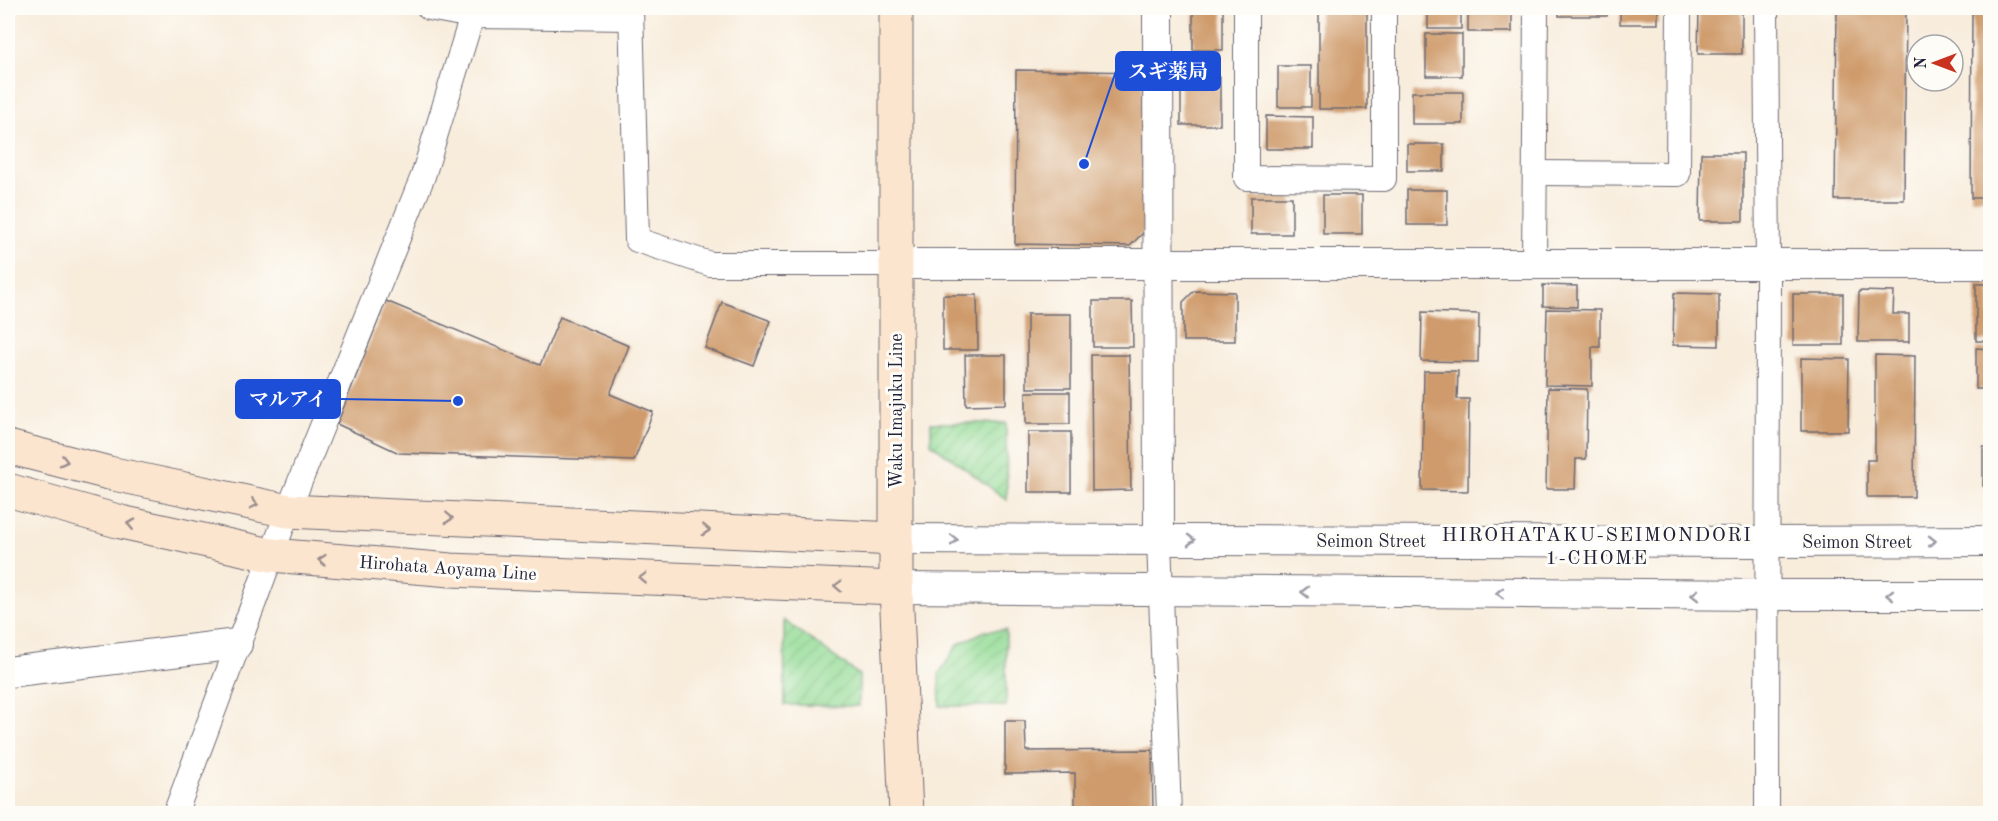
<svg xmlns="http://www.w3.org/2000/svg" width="1998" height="821" font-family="'Old Standard TT','Noto Serif JP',serif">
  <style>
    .garden { fill: url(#garden-furrows); stroke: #5a7e68; stroke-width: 1.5 }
    .building { fill: #cf9b6c }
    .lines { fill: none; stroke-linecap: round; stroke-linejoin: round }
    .minor-casing { stroke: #6d6973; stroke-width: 26 }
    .tertiary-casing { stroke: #6d6973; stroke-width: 32 }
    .secondary-casing { stroke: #6d6973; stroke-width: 35 }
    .minor { stroke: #fff; stroke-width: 24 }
    .tertiary { stroke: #fff; stroke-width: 30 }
    .secondary { stroke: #fce5cf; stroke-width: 33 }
    .oneway { stroke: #9a8d8c }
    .oneway2 { stroke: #9c9ca7 }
    .labels { text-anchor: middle; stroke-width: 6; stroke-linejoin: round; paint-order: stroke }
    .street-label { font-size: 18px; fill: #22223b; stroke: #fdfcf7 }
    .neighbourhood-label { font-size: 20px; letter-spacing: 1.5px; fill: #22223b; stroke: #fdfcf7 }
    .leader { fill: none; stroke: #1d4ed8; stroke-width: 2 }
    .callout-dot { fill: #1d4ed8; stroke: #fdfcf7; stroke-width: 2 }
    .callout { fill: #1d4ed8; stroke: #1d4ed8; stroke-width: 2 }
    .callout-label { font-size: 20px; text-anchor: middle; font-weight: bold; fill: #fff }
  </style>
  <defs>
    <pattern id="garden-furrows" width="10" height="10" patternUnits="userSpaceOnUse" patternTransform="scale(1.5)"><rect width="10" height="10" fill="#93db95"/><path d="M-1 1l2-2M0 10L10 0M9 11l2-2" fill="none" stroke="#7ebc81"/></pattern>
  </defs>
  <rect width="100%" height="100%" fill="#fdfcf7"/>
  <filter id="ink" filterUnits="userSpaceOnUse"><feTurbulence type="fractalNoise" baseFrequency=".0167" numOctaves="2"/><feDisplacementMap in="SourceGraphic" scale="12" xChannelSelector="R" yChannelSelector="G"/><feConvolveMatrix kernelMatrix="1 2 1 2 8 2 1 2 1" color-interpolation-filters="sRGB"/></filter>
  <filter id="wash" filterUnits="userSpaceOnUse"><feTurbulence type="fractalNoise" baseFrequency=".008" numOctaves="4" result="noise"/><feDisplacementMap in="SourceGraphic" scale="24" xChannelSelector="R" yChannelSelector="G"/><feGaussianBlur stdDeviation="1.35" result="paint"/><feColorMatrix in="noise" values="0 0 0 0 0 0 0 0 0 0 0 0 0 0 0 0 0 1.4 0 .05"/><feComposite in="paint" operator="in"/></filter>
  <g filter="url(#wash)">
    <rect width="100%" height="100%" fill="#f8ecdb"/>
    <g class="garden">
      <path d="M931,423H1006L1007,500L931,443Z"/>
      <path d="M784,620L859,675V706L785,705Z"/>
      <path d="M1006,630V706H940L939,674L958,644L985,631Z"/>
    </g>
    <g id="blocks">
      <g class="building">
        <rect x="1193" y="8" width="30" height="42"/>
        <rect x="1319" y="8" width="48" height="101"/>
        <rect x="1428" y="8" width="33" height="21"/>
        <rect x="1468" y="8" width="44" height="24"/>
        <rect x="1559" y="8" width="48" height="8"/>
        <rect x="1620" y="8" width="38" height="16"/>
        <path d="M1699,8H1742V54H1698Z"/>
        <path d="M1837,8H1906L1904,200H1835Z"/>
        <path d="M1972,8H1990V198H1971Z"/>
        <rect x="1426" y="34" width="36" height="42"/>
        <rect x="1278" y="66" width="33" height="41"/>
        <path d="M1016,70L1143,72L1144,232L1130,246L1015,244Z"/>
        <rect x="1181" y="77" width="39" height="48"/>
        <rect x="1412" y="92" width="51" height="32"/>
        <path d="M1266,116L1313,117V149H1266Z"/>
        <rect x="1407" y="144" width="37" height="27"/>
        <path d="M1701,153H1743V221H1700Z"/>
        <rect x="1407" y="190" width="40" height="35"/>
        <rect x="1323" y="195" width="39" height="39"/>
        <rect x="1251" y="197" width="41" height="37"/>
        <rect x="1976" y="284" width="14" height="57"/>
        <path d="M1543,285L1577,286V307L1543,306Z"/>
        <path d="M1194,291L1235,292V341H1183V302Z"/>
        <path d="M1859,291L1894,292L1893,314H1909V342H1858Z"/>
        <path d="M1674,293L1719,294V346L1673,345Z"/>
        <rect x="1793" y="294" width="50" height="51"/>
        <path d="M943,295H977L978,350H943Z"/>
        <path d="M386,301L540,365L560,317L629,346L610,394L653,412L634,461L399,453L337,424Z"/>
        <path d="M1093,301H1132L1133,347H1093Z"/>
        <path d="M722,302L771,321L754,366L705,348Z"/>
        <path d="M1547,309L1600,310V347H1592V386L1545,385Z"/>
        <path d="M1422,312L1479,314L1478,362L1421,361Z"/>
        <rect x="1027" y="314" width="44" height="74"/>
        <path d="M1976,348L1990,349V389H1976Z"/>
        <path d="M965,355H1006V404L966,405Z"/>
        <path d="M1091,355H1129L1131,490L1092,491Z"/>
        <path d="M1875,355L1915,356L1914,497H1867V460H1875Z"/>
        <path d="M1801,358L1849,359L1848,431H1801Z"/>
        <path d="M1424,371H1458L1457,399H1469L1468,491L1422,490Z"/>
        <path d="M1548,388L1587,389L1586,459H1576L1575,489H1546Z"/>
        <rect x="1026" y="392" width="44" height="32"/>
        <rect x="1028" y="432" width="43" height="60"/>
        <rect x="1983" y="447" width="7" height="39"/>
        <path d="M1005,721H1025L1026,751L1152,750L1153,814H1075V773L1005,774Z"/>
      </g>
    </g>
  </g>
  <g filter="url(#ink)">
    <use href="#blocks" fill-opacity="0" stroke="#6d6973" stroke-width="1.5"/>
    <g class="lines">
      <g class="minor-casing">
        <g id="minor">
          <path d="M429,8L472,16L631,18"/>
          <path d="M631,8L637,240L710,264H897"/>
          <path d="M1246,8V178L1384,179V8"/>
          <path d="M1766,8L1768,265L1767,814"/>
          <path d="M1535,173L1678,174L1679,8"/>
          <path d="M1534,265L1536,8"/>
          <path d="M1159,540L1169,814"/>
          <path d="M175,814L288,511L423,176L472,16"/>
        </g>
      </g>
      <g class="tertiary-casing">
        <g id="tertiary">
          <path d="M1158,8L1159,540"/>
          <path d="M897,264H1990"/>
          <path d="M896,539L1767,542L1990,541"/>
          <path d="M896,588L1767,595H1990"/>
          <path d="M8,672L237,644"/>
        </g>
      </g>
      <g class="secondary-casing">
        <g id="secondary">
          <path d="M896,8V588L906,814"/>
          <path d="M8,447L109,473L288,511L896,539"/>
          <path d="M8,490L121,522L271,555L451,570L896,588"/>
        </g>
      </g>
      <use href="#minor" class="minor"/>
      <use href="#tertiary" class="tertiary"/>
      <use href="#secondary" class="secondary"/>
    </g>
    <defs><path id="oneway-chevron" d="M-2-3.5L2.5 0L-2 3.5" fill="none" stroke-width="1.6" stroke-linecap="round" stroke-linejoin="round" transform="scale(1.5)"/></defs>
    <g class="oneway">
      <use href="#oneway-chevron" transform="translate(64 461) rotate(14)"/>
      <use href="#oneway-chevron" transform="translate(254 504) rotate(12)"/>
      <use href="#oneway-chevron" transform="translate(449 518) rotate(3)"/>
      <use href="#oneway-chevron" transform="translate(131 524) rotate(-167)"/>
      <use href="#oneway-chevron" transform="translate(706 530) rotate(3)"/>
      <use href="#oneway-chevron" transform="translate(322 560) rotate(-175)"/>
      <use href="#oneway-chevron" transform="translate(643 578) rotate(-178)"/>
      <use href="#oneway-chevron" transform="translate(838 586) rotate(-178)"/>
    </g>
    <g class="oneway2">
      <use href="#oneway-chevron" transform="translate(954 540)"/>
      <use href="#oneway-chevron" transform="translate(1191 540)"/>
      <use href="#oneway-chevron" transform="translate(1932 541)"/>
      <use href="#oneway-chevron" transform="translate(1305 592) rotate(-180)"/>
      <use href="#oneway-chevron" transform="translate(1500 593) rotate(-180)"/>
      <use href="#oneway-chevron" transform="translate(1695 595) rotate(-180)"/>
      <use href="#oneway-chevron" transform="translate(1890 595) rotate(180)"/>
    </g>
  </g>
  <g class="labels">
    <g class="street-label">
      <text transform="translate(896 411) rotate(-90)" y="6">Waku Imajuku Line</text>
      <text x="1371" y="547">Seimon Street</text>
      <text x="1857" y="548">Seimon Street</text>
      <text transform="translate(448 568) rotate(4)" y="6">Hirohata Aoyama Line</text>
    </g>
    <g class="neighbourhood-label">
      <text x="1597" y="541">HIROHATAKU-SEIMONDORI<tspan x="1597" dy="23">1-CHOME</tspan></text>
    </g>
  </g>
  <path class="leader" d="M1084 164L1116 71M458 401L340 399"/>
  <g class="callout-dot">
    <circle cx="1084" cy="164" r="6"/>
    <circle cx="458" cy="401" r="6"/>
  </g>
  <g class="callout">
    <rect x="1116" y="52" width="104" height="38" rx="6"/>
    <rect x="236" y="380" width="104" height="38" rx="6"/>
  </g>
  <g class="callout-label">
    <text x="1168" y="78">スギ薬局</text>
    <text x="288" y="406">マルアイ</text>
  </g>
  <rect width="1998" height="821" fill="none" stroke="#fdfcf7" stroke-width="30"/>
  <g transform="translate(1935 63) rotate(270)"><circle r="28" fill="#fdfcf7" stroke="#a5a5ac" stroke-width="1.5"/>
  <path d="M0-4.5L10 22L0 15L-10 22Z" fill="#c8321e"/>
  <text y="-9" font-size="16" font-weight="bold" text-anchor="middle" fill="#22223b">N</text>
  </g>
</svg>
